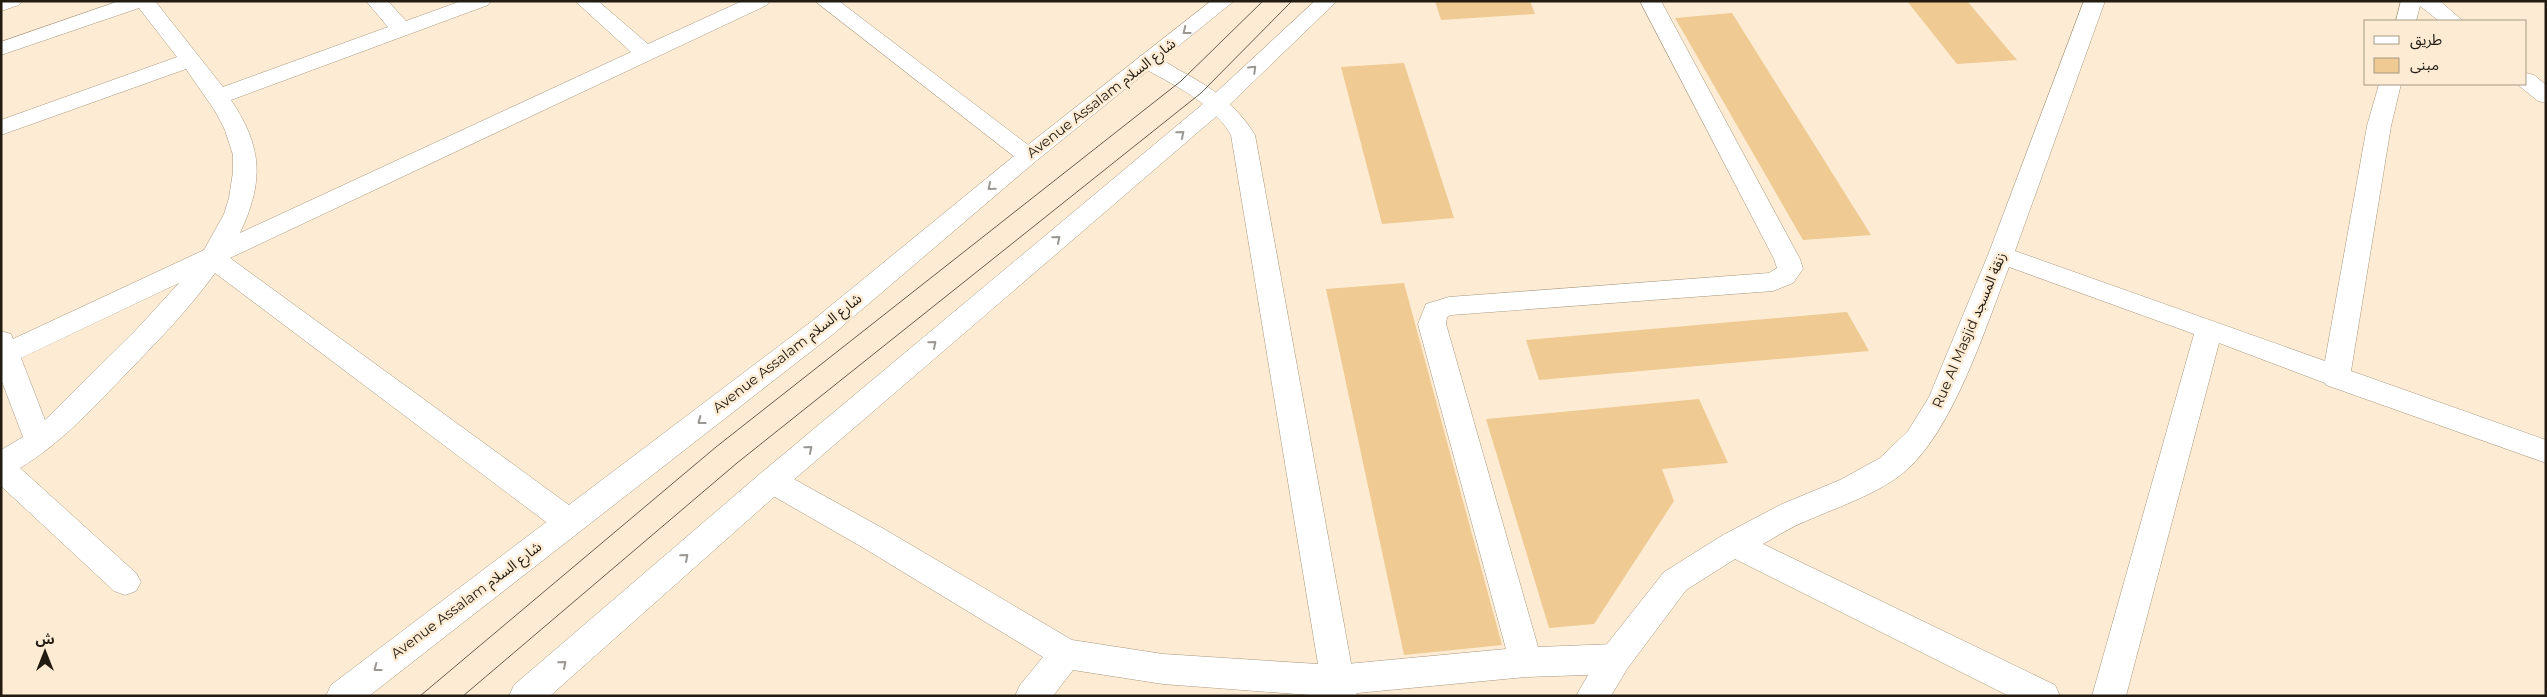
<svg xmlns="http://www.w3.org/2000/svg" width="2547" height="697" font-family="Montserrat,'Noto Sans Arabic',sans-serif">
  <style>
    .building { fill: #efca92 }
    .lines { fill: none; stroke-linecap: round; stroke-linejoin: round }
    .lane-casing { stroke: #a7977f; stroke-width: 1 }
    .street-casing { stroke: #a7977f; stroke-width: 1 }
    .secondary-casing { stroke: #a7977f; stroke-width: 1 }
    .lane { fill: #fff; fill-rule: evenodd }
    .street { fill: #fff; fill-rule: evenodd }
    .secondary { fill: #fff; fill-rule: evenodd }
    .tram { stroke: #665d4f; stroke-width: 1 }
    .oneway { stroke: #9b9894 }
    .labels { text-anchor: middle; stroke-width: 5; stroke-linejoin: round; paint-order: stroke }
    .street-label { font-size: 14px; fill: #211b12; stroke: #fdecd3 }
  </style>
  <rect width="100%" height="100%" fill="#fdecd3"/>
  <g class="building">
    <path d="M1435,1H1530L1535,14L1441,20Z"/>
    <path d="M1907,1H1967L2017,60L1957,64Z"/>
    <path d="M1732,13L1871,235L1803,240L1675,18Z"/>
    <path d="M1404,63L1454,218L1382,224L1341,67Z"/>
    <path d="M1404,283L1502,645L1404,655L1326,289Z"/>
    <path d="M1847,312L1869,351L1539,380L1526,340Z"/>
    <path d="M1699,399L1728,463L1662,469L1674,501L1594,624L1549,628L1486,419Z"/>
  </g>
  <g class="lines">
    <g class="lane-casing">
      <path id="lane" d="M1640,1H1661L1800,259L1803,269L1793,283L1773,291L1451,315L1447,317L1446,324L1538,647L1615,644L1627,649L1632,659L1627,669L1615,674L1526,677L1336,695L1324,691L1319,680L1324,669L1336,665L1506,649L1418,324L1426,304L1449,297L1769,273L1777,268L1774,259Z"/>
    </g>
    <g class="street-casing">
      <g id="street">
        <path d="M1,1H22L19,5L1,11Z"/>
        <path d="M119,1H155L223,87L388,27L366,1H388L406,21L461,1H491L488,5L231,100C263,148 264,181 240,233L631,52L575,1H598L648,44L742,1H770L767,5L230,258L580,513L584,522L580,531L569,534L558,531L215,273C187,312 154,345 121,379C89,412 60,444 20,468L136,573L141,582L136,591L125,595L114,591L1,486V450L23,437L1,379V331L11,334L13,339L204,250L224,214L229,198L233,172V155L225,130L215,111L186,69L1,135V120L177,57L139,8L1,55V42ZM179,283L135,331L45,420L21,358Z"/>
        <path d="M815,1H839L1036,151L1040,156L1036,161L1028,163L1020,161Z"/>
        <path d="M2084,1H2105L2015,251L2325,361L2367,126L2379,84H2401L2391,126L2351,371L2546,440V463L2326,385L2325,383L2219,343L2126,696H2092L2194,334L2009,267C1985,328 1953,433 1902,474C1875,495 1838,507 1806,521C1791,527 1777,536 1763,544L2055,685L2060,696H2009L1735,559L1686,590L1627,669L1611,696H1576L1603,649L1664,572L1723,535L1782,504L1840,480L1880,458L1908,431L1929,397L1988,255Z"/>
        <path d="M2401,1H2440L2463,21H2439L2420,6L2416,21H2396Z"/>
        <path d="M1148,54C1159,57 1169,64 1179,70C1211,87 1236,104 1255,135L1357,696H1323L1163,684L1073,670L1053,696H1015L1020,685L1043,657L862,547L761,489L757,481L761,473L772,469L783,473L884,529L1072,640L1163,654L1318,664L1231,135C1211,101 1173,85 1140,66L1137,61L1140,56Z"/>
        <path d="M2526,73L2534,75L2546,85V103L2538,101L2517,84H2526Z"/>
      </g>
    </g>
    <g class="secondary-casing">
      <g id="secondary">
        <path d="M1211,1H1234L1036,161L832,335L369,696H326L331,685L812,321L1020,151Z"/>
        <path d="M1315,1H1337L1226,108L783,489L550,696H509L514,685L761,473L1210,98Z"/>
      </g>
    </g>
    <use href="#lane" class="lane"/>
    <use href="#street" class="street"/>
    <use href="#secondary" class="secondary"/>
    <g class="tram">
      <path d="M420,696L716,447L1181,81L1263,1"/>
      <path d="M463,696L737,463L1201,93L1292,1"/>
    </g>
  </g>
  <defs><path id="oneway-chevron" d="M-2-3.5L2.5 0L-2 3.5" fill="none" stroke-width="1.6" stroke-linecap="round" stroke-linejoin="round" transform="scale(1.25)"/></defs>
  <g class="oneway">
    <use href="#oneway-chevron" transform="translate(1186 31) rotate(142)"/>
    <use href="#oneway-chevron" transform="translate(1253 69) rotate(-44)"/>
    <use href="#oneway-chevron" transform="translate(1181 134) rotate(-40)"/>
    <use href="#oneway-chevron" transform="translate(991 187) rotate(140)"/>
    <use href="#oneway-chevron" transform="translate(1057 239) rotate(-40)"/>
    <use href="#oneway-chevron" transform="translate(933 344) rotate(-40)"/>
    <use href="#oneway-chevron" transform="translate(701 421) rotate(143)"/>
    <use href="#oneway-chevron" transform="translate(809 449) rotate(-40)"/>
    <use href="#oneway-chevron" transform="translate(685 557) rotate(-41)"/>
    <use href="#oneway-chevron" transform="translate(563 664) rotate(-41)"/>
    <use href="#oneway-chevron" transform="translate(377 668) rotate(143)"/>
  </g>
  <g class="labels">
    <g class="street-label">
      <text transform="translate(1101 98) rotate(-38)" y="5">Avenue Assalam شارع السلام</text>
      <text transform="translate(1969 330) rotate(-67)" y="5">Rue Al Masjid زنقة المسجد</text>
      <text transform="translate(787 353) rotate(-38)" y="5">Avenue Assalam شارع السلام</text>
      <text transform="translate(466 600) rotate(-37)" y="5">Avenue Assalam شارع السلام</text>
    </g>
  </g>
  <rect width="2547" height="697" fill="none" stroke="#211b12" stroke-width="5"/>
  <rect x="2364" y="20" width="162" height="65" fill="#fdecd3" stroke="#a59886"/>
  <rect x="2374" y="36" width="25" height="8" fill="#ffffff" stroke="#a59886"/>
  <text x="2410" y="45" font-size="15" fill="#211b12">طريق</text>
  <rect x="2374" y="58" width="25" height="15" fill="#efca92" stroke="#a59886"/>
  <text x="2410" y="70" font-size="15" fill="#211b12">مبنى</text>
  <g transform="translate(45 652)" stroke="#fdecd3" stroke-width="4" paint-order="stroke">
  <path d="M0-4L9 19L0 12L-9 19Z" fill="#211b12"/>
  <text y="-8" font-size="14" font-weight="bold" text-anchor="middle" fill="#211b12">ش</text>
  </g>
</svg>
